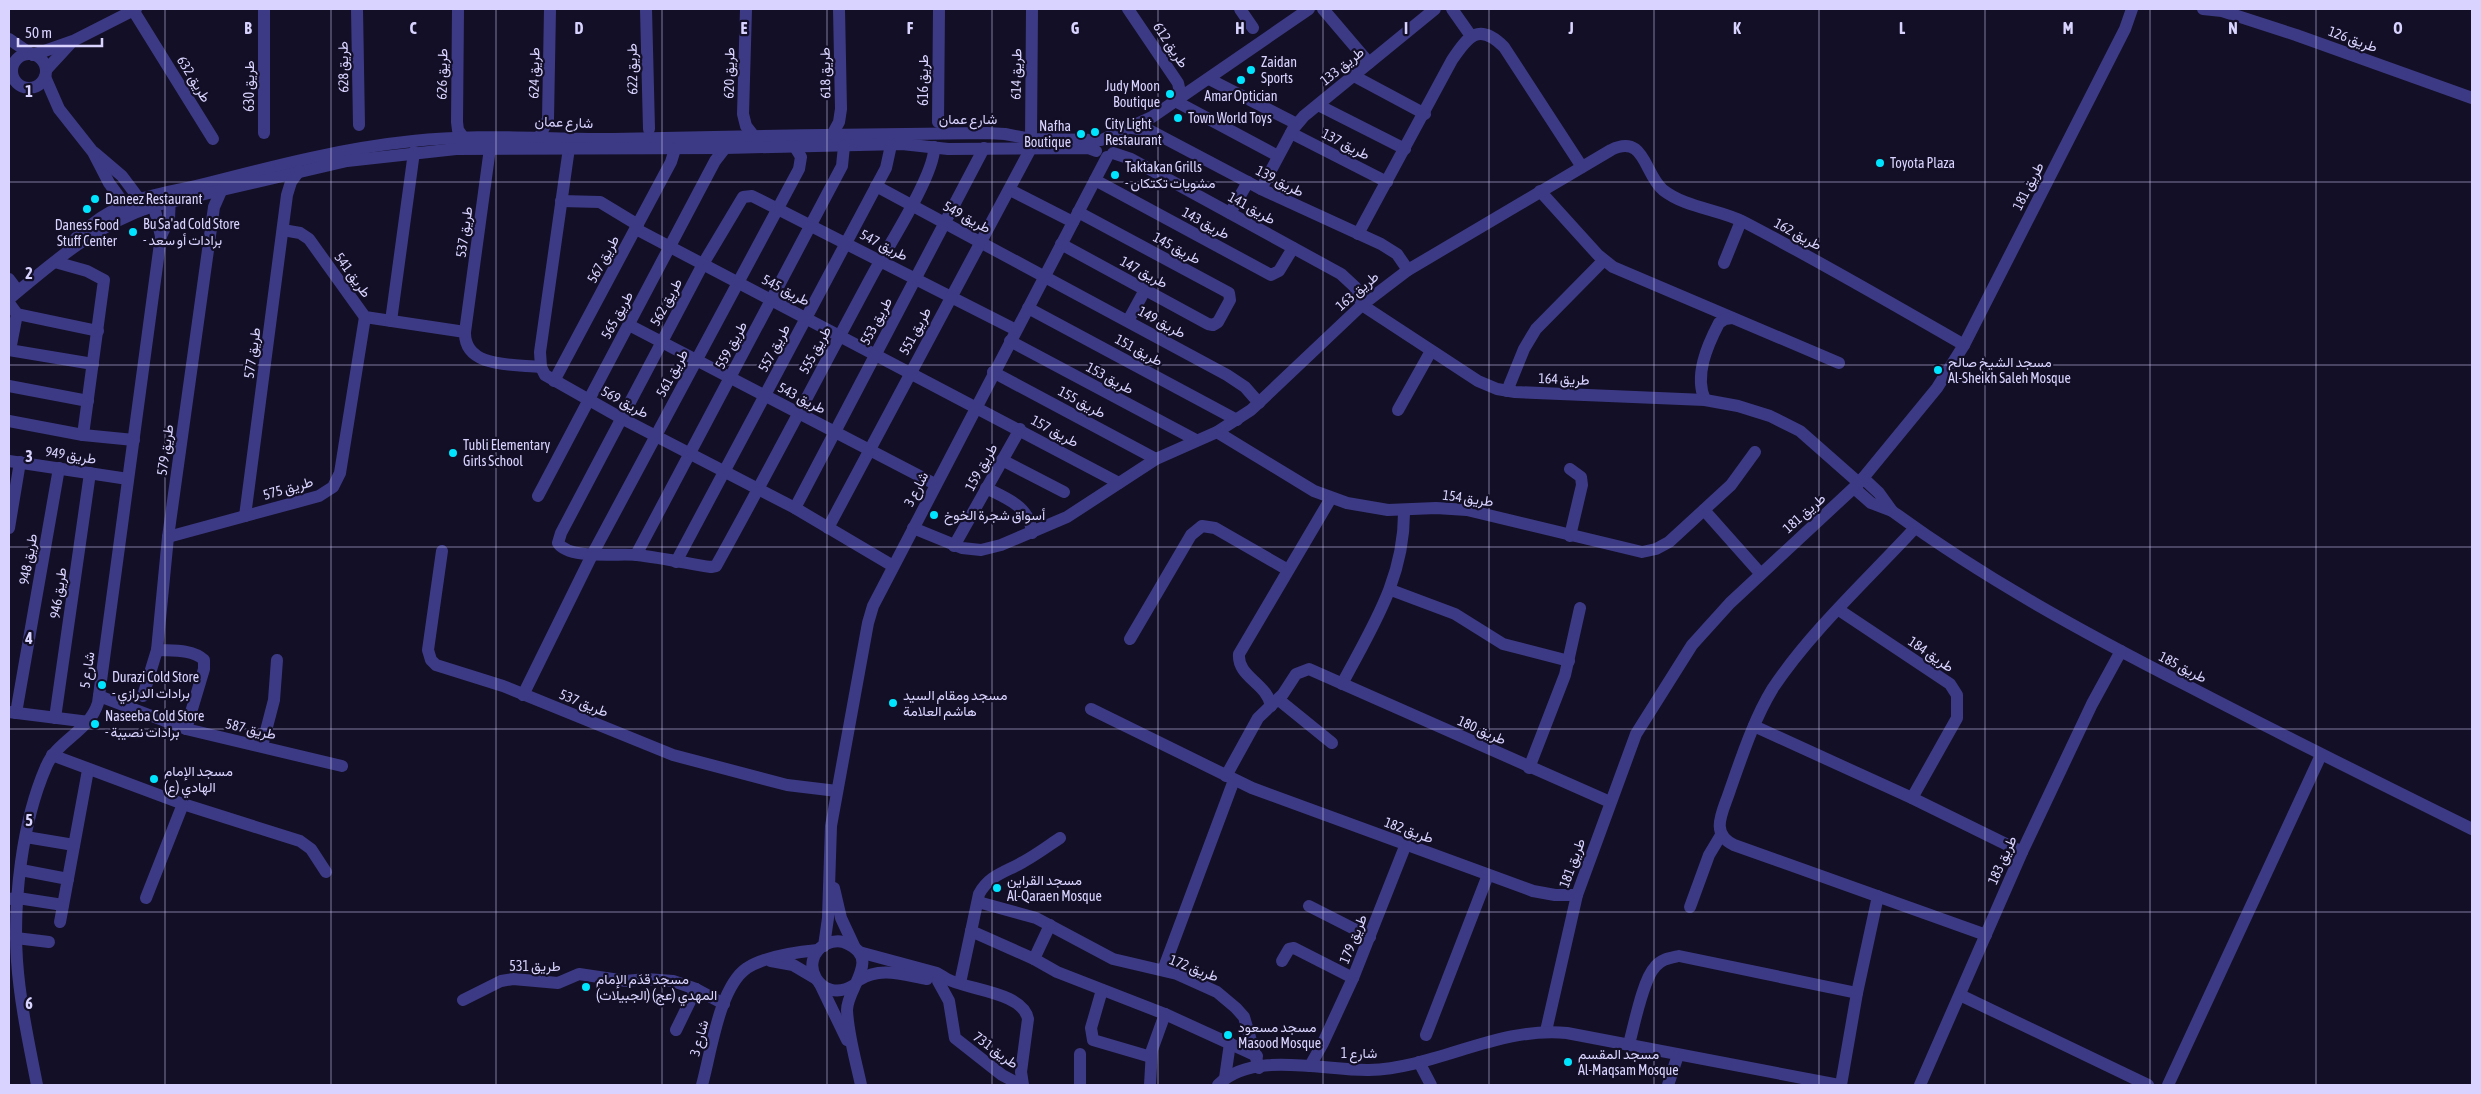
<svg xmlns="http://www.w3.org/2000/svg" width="2481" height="1094" font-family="'Asap Condensed',Vazirmatn,sans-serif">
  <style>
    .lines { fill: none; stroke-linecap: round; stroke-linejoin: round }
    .minor { stroke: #3d3a85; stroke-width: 12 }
    .grid { fill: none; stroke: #d9d4ff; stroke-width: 1; stroke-opacity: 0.55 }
    .poi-dot { fill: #00e5ff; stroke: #130f26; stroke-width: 2 }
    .labels { text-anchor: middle; stroke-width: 4.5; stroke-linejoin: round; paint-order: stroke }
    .street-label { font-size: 14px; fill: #d9d4ff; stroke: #130f26 }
    .poi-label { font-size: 14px; fill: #d9d4ff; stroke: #130f26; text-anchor: start }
    .grid-label { font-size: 16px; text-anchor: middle; font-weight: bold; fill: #d9d4ff; stroke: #130f26; stroke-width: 4.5; stroke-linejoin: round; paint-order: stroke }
  </style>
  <rect width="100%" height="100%" fill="#130f26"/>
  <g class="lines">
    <g class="minor">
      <path d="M357,9L359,125"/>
      <path d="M458,9L457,122L458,130L463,137"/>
      <path d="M646,9L649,129"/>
      <path d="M746,9L743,114L746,126L753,135"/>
      <path d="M1128,9L1178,83L1180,92L1177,102L1278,156"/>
      <path d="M1240,9L1253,28"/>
      <path d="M1323,9L1369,63"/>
      <path d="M1452,9L1471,36"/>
      <path d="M2203,9L2222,11L2296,35L2472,98"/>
      <path d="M133,10L213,139"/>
      <path d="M9,39L31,54"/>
      <circle cx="29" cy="71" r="17"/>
      <path d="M33,55L73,41L136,9"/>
      <path d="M46,70L70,44"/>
      <path d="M1354,76L1425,114"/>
      <path d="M45,77L59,109L93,152L109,183L128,209"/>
      <path d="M1209,79L1297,124"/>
      <path d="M1318,105L1405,149"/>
      <path d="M938,122L939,9"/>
      <path d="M1132,128L1151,131L1261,189L1381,244L1397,254L1408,270"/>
      <path d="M264,133V9"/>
      <path d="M1291,133L1387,182"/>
      <path d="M832,135L839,122L841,109L839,9"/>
      <path d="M540,136L548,119L550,9"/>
      <path d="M1031,139L1032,9"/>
      <path d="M1104,139L1152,117L1309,9"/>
      <path d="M491,141L465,332C464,369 515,364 541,367"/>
      <path d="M934,147C936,172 888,247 874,272C821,370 770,469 716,566L711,567C686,563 662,558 637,555C619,553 569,560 558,543L561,533L703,264L743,197L752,196L1016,330"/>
      <path d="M569,148L540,352L541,367L545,375L621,418L795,508L893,566"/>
      <path d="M95,153L122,176L143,204"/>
      <path d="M1113,153L1131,159L1341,274L1355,287L1362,305L1478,381L1497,389L1515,392L1705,400L1738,406L1770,416L1800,431L1859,483"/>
      <path d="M1095,180L1271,275L1279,271L1293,248"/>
      <path d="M876,186L1227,375L1245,387L1259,403"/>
      <path d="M1261,189L1293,129L1304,116L1435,9"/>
      <path d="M1010,190L1073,222"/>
      <path d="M1540,191L1598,255L1613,267L1839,363"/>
      <path d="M152,198L161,236"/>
      <path d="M561,201L600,202L638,225"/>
      <path d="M1230,213L1248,182"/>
      <path d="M636,229L1119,483"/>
      <path d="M283,230L300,233L309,239L365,317L465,332"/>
      <path d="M1358,234L1452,60C1468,36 1479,22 1504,47L1582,167"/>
      <path d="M76,238C122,194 155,197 212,182C278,165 344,148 413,141C480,133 546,140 613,139C738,136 862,134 987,133L1005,134L1031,139L1101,140"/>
      <path d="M1061,244L1208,324L1213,325L1218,322L1230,300L1229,293L1078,212"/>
      <path d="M55,262L87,271L104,280L83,435"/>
      <path d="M1724,263L1741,221"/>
      <path d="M9,279L18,291"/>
      <path d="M9,299C53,262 97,224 153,206L347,161L456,149L725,148L902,144L948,149L1088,148L1096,151"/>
      <path d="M9,303L17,314L98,331"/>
      <path d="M1028,308L1237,420"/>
      <path d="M391,321L414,152"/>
      <path d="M1128,321L1145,290"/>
      <path d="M629,325L935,484"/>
      <path d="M1010,341L1196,440"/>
      <path d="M9,350L93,364"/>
      <path d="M10,350L17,314"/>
      <path d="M993,372L1156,459"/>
      <path d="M554,381L671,162L675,149"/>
      <path d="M9,386L88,401"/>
      <path d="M1507,391L1524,349L1536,329L1604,260"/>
      <path d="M1705,400C1694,376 1707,346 1719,323L1725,319L1732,318"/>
      <path d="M1398,410L1431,351"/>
      <path d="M9,421L83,435L134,440"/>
      <path d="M1217,432L1314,491L1347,503L1388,510L1436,508L1467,510L1642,552L1656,549L1669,542L1731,485L1755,452"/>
      <path d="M1002,460L1064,492"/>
      <path d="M9,461L128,479"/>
      <path d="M1863,478L1879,493L1892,511"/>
      <path d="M986,488C1007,499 1030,506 1032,533"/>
      <path d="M1854,488L1871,503L1892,511C1985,579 2086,634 2188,686C2282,735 2377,782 2472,829"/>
      <path d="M538,496L715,161L725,148"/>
      <path d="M795,508L984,148"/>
      <path d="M1704,510L1760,573"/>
      <path d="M245,516L287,195L291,182L299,171"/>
      <path d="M9,528L20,462"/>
      <path d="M828,528L1030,150"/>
      <path d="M913,528L962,548L981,550L1001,545L1067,517L1156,459L1217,432L1251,410L1362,305L1408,270L1611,150C1645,133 1644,174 1663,190C1686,208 1718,209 1744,222C1819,261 1891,303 1964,345"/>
      <path d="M1915,528C1868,579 1811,631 1773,688C1754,719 1742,756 1730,790C1723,812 1709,833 1734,845L1986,935"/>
      <path d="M1570,536L1582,485L1581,477L1570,469"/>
      <path d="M168,537L319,496L333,487L340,473L365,317"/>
      <path d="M954,546L1020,429"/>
      <path d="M442,551L428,650L431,660L436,665L503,686L673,755L787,785L837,791"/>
      <path d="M636,555L842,166L844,146"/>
      <path d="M676,562L886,168L891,145"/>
      <path d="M1391,590L1455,614L1503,644L1569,661"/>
      <path d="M1839,610L1950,684L1957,695V718L1912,798"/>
      <path d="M1130,639L1191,535L1202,526L1215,528L1288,570"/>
      <path d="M157,650C172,651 192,649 204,660V669L186,729"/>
      <path d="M1342,684C1372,627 1405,578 1404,510"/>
      <path d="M523,695L592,555L799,169L801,157L795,147"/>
      <path d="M99,696L186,729L342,766"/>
      <path d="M143,696L157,650L168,537L214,207L221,191"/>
      <path d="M1279,700L1332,743"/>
      <path d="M1271,706C1267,683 1237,677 1239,654L1331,498"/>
      <path d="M1091,709L1252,788L1533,891L1555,895H1577"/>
      <path d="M9,712L89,722"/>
      <path d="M16,713L59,468"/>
      <path d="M55,718L90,473"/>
      <path d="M1754,726L1912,798L2022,852"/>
      <path d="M262,746L274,700L277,660"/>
      <path d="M52,755L183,804L300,841L311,849L326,872"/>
      <path d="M1529,768L1565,675L1580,608"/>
      <path d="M1226,776L1258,718L1283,694L1296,674L1309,669L1610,802"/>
      <path d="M26,837L74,845"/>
      <path d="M21,870L68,879"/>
      <path d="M834,888L841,918L855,948"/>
      <path d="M146,898L183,804"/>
      <path d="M9,899L18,898L63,905"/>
      <path d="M978,902L1036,918L1113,959L1177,974L1217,992L1236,1008L1244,1017L1259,1068"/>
      <path d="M1309,906L1370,937"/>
      <path d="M1690,907L1709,855L1721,835"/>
      <path d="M60,922L88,770"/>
      <path d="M971,931L1034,959L1057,972L1165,1014L1257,1056"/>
      <path d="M16,938L49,942"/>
      <path d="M824,946L828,918L831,826L868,623L873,606L1107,157"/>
      <path d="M859,952L937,973C941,975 943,977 947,979C968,990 1023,992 1028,1019L1021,1072L1023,1085"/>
      <path d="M1034,959L1050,925"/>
      <path d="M771,961L793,965L815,978"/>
      <path d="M1282,961L1289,949L1294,948L1353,978"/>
      <path d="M1163,970L1234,780"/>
      <path d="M859,980C880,966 904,975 927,979"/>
      <path d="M938,981L949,1001L955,1038L1002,1075L1021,1085"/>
      <path d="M960,983L979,894C989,875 1006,872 1023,862C1036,855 1048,846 1060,838"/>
      <path d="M820,984L847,1040"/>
      <path d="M854,985C820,1006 796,960 826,944C833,941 841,940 848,944C881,959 847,988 847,1010C848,1035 856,1061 861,1085"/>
      <path d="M1102,990L1091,1028L1093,1040L1151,1057"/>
      <path d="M1960,995L2148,1085"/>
      <path d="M463,1000L501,981L513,979L558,983L579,974L626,981L646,979L673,981L696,989L724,1004"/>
      <path d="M676,1030L696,989"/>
      <path d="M1546,1031L1577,895L1636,734L1692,645L1730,603L1859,483L1937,388L1964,345L2125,29L2132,9"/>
      <path d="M1426,1035L1488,875"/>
      <path d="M1629,1044C1634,1026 1643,979 1655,967C1661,959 1670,958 1679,956L1857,993"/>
      <path d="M1080,1054V1085"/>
      <path d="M1419,1062L1431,1085"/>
      <path d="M1310,1066L1323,1043L1353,978L1406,844"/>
      <path d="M1225,1078L1230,1043"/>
      <path d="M37,1085C29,1044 20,1003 17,961C13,901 22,822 46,767C57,740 89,732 98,703L161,236L169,219L170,194"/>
      <path d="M702,1085C711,1053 719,987 747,968C766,956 796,952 818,950"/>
      <path d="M1150,1085L1152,1050L1165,1014"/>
      <path d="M1218,1085C1252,1050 1325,1071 1369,1070C1437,1068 1498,1026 1567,1033L1839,1085"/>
      <path d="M1668,1085L1678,1055"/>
      <path d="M1841,1085L1857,993L1878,896"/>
      <path d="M1920,1085L2022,852L2092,704L2121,651"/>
      <path d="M2168,1085L2321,755"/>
    </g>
  </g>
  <path class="grid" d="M165,9V1085M331,9V1085M496,9V1085M662,9V1085M827,9V1085M992,9V1085M1158,9V1085M1323,9V1085M1489,9V1085M1654,9V1085M1819,9V1085M1985,9V1085M2150,9V1085M2316,9V1085M9,182H2472M9,365H2472M9,547H2472M9,729H2472M9,912H2472"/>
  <g class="poi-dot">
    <circle cx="1251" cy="70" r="5"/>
    <circle cx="1241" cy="80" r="5"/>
    <circle cx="1170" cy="94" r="5"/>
    <circle cx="1178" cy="118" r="5"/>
    <circle cx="1095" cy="132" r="5"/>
    <circle cx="1081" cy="134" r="5"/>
    <circle cx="1880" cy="163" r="5"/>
    <circle cx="1115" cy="175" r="5"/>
    <circle cx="95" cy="199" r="5"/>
    <circle cx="87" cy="209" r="5"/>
    <circle cx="133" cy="232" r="5"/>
    <circle cx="1938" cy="370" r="5"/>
    <circle cx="453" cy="453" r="5"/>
    <circle cx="934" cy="515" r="5"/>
    <circle cx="102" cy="685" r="5"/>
    <circle cx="893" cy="703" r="5"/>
    <circle cx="95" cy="724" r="5"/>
    <circle cx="154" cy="779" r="5"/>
    <circle cx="997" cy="888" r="5"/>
    <circle cx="586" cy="987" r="5"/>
    <circle cx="1228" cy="1035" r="5"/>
    <circle cx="1568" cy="1062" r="5"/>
  </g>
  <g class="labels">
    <g class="street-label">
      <text transform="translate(2353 39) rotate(20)" y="5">طريق 126</text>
      <text transform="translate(1171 45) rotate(56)" y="5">طريق 612</text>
      <text transform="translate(1342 66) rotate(-39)" y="5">طريق 133</text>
      <text transform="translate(343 67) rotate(-91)" y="5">طريق 628</text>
      <text transform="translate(632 69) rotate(-91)" y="5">طريق 622</text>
      <text transform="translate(534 73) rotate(-89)" y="5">طريق 624</text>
      <text transform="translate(729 73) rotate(-89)" y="5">طريق 620</text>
      <text transform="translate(825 73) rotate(-91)" y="5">طريق 618</text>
      <text transform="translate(442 74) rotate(-89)" y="5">طريق 626</text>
      <text transform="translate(1016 74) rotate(-89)" y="5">طريق 614</text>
      <text transform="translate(194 79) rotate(58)" y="5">طريق 632</text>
      <text transform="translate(923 80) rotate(-90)" y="5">طريق 616</text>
      <text transform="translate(249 86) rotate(-90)" y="5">طريق 630</text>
      <text x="968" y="124">شارع عمان</text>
      <text transform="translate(564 122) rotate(2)" y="5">شارع عمان</text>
      <text transform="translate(1346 144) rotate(27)" y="5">طريق 137</text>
      <text transform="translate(1280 181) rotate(27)" y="5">طريق 139</text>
      <text transform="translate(2028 186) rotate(-63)" y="5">طريق 181</text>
      <text transform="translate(1252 208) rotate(29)" y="5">طريق 141</text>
      <text transform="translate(967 217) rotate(28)" y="5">طريق 549</text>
      <text transform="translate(1206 223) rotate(28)" y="5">طريق 143</text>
      <text transform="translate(464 232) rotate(-82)" y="5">طريق 537</text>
      <text transform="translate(1798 234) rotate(28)" y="5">طريق 162</text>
      <text transform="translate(884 245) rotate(27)" y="5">طريق 547</text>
      <text transform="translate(1177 248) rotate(28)" y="5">طريق 145</text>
      <text transform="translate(603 259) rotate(-62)" y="5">طريق 567</text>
      <text transform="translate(1144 272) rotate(28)" y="5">طريق 147</text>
      <text transform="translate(353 275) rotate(54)" y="5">طريق 541</text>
      <text transform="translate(786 290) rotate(27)" y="5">طريق 545</text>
      <text transform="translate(1357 291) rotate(-41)" y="5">طريق 163</text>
      <text transform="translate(666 302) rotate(-62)" y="5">طريق 562</text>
      <text transform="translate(617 315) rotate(-62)" y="5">طريق 565</text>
      <text transform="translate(876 321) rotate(-62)" y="5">طريق 553</text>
      <text transform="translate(1162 322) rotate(28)" y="5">طريق 149</text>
      <text transform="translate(915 331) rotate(-62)" y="5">طريق 551</text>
      <text transform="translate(731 345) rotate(-62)" y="5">طريق 559</text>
      <text transform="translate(774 348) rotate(-62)" y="5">طريق 557</text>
      <text transform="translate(815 350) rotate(-62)" y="5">طريق 555</text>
      <text transform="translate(1139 350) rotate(28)" y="5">طريق 151</text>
      <text transform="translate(252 353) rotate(-82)" y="5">طريق 577</text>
      <text transform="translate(672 373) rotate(-62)" y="5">طريق 561</text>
      <text transform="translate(1110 378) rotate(28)" y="5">طريق 153</text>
      <text transform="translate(1564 379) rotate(2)" y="5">طريق 164</text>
      <text transform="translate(802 398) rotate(27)" y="5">طريق 543</text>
      <text transform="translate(625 402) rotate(28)" y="5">طريق 569</text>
      <text transform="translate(1082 402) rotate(28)" y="5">طريق 155</text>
      <text transform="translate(1055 431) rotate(28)" y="5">طريق 157</text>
      <text transform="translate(165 450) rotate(-82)" y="5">طريق 579</text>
      <text transform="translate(71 455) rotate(9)" y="5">طريق 949</text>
      <text transform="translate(981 467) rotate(-61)" y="5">طريق 159</text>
      <text transform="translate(288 488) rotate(-16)" y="5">طريق 575</text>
      <text transform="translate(916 489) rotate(-63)" y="5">شارع 3</text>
      <text transform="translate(1468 498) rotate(8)" y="5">طريق 154</text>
      <text transform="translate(1804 513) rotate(-42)" y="5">طريق 181</text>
      <text transform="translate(28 559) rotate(-80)" y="5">طريق 948</text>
      <text transform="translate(58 593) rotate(-82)" y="5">طريق 946</text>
      <text transform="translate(1931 654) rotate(34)" y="5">طريق 184</text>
      <text transform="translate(2183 667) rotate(27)" y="5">طريق 185</text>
      <text transform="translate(87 670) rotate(-82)" y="5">شارع 5</text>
      <text transform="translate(584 703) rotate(22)" y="5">طريق 537</text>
      <text transform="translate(251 729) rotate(13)" y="5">طريق 587</text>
      <text transform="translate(1482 730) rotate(24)" y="5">طريق 180</text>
      <text transform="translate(1409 830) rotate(20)" y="5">طريق 182</text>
      <text transform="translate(2002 860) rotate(-66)" y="5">طريق 183</text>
      <text transform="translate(1572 863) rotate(-70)" y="5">طريق 181</text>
      <text transform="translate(1353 939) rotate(-68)" y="5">طريق 179</text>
      <text x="535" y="971">طريق 531</text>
      <text transform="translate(1194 968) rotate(21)" y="5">طريق 172</text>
      <text transform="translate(699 1038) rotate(-75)" y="5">شارع 3</text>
      <text transform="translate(996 1050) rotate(36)" y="5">طريق 731</text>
      <text x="1359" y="1058">شارع 1</text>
    </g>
    <g class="poi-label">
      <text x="1261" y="67">Zaidan<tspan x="1261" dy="16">Sports</tspan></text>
      <text x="1160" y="91" text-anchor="end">Judy Moon<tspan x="1160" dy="16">Boutique</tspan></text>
      <text x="1241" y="101" text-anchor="middle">Amar Optician</text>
      <text x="1188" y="123">Town World Toys</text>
      <text x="1105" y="129">City Light<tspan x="1105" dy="16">Restaurant</tspan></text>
      <text x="1071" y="131" text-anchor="end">Nafha<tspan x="1071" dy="16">Boutique</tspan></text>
      <text x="1890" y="168">Toyota Plaza</text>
      <text x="1125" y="172">Taktakan Grills<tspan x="1125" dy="16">- مشويات تكتكان</tspan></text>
      <text x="105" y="204">Daneez Restaurant</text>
      <text x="143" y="229">Bu Sa'ad Cold Store<tspan x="143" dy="16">- برادات أو سعد</tspan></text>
      <text x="87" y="230" text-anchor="middle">Daness Food<tspan x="87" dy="16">Stuff Center</tspan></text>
      <text x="1948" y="367">مسجد الشيخ صالح<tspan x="1948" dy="16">Al-Sheikh Saleh Mosque</tspan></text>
      <text x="463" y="450">Tubli Elementary<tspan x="463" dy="16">Girls School</tspan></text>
      <text x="944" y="520">أسواق شجرة الخوخ</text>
      <text x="112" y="682">Durazi Cold Store<tspan x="112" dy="16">- برادات الدرازي</tspan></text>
      <text x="903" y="700">مسجد ومقام السيد<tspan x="903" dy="16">هاشم العلامة</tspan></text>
      <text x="105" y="721">Naseeba Cold Store<tspan x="105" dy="16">- برادات نصيبة</tspan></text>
      <text x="164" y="776">مسجد الإمام<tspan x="164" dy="16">الهادي (ع)</tspan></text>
      <text x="1007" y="885">مسجد القراين<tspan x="1007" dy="16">Al-Qaraen Mosque</tspan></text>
      <text x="596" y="984">مسجد قدَم الإمام<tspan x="596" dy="16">المهدي (عج) (الجبيلات)</tspan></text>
      <text x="1238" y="1032">مسجد مسعود<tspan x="1238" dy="16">Masood Mosque</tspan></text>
      <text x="1578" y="1059">مسجد المقسم<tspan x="1578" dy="16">Al-Maqsam Mosque</tspan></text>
    </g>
  </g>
  <g class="grid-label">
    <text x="248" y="34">B</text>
    <text x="413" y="34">C</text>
    <text x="579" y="34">D</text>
    <text x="744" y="34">E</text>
    <text x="910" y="34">F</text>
    <text x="1075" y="34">G</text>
    <text x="1240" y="34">H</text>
    <text x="1406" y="34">I</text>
    <text x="1571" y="34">J</text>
    <text x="1737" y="34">K</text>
    <text x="1902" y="34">L</text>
    <text x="2068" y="34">M</text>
    <text x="2233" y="34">N</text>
    <text x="2398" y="34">O</text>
    <text x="29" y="97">1</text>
    <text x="29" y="279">2</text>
    <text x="29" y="462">3</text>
    <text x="29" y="644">4</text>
    <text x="29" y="826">5</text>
    <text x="29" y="1009">6</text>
  </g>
  <rect width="2481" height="1094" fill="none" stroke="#d9d4ff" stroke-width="20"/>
  <path d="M18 38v8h84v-8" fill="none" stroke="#d9d4ff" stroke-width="2.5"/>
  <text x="25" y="38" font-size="15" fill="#d9d4ff" stroke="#130f26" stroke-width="4" paint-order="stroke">50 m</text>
</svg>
